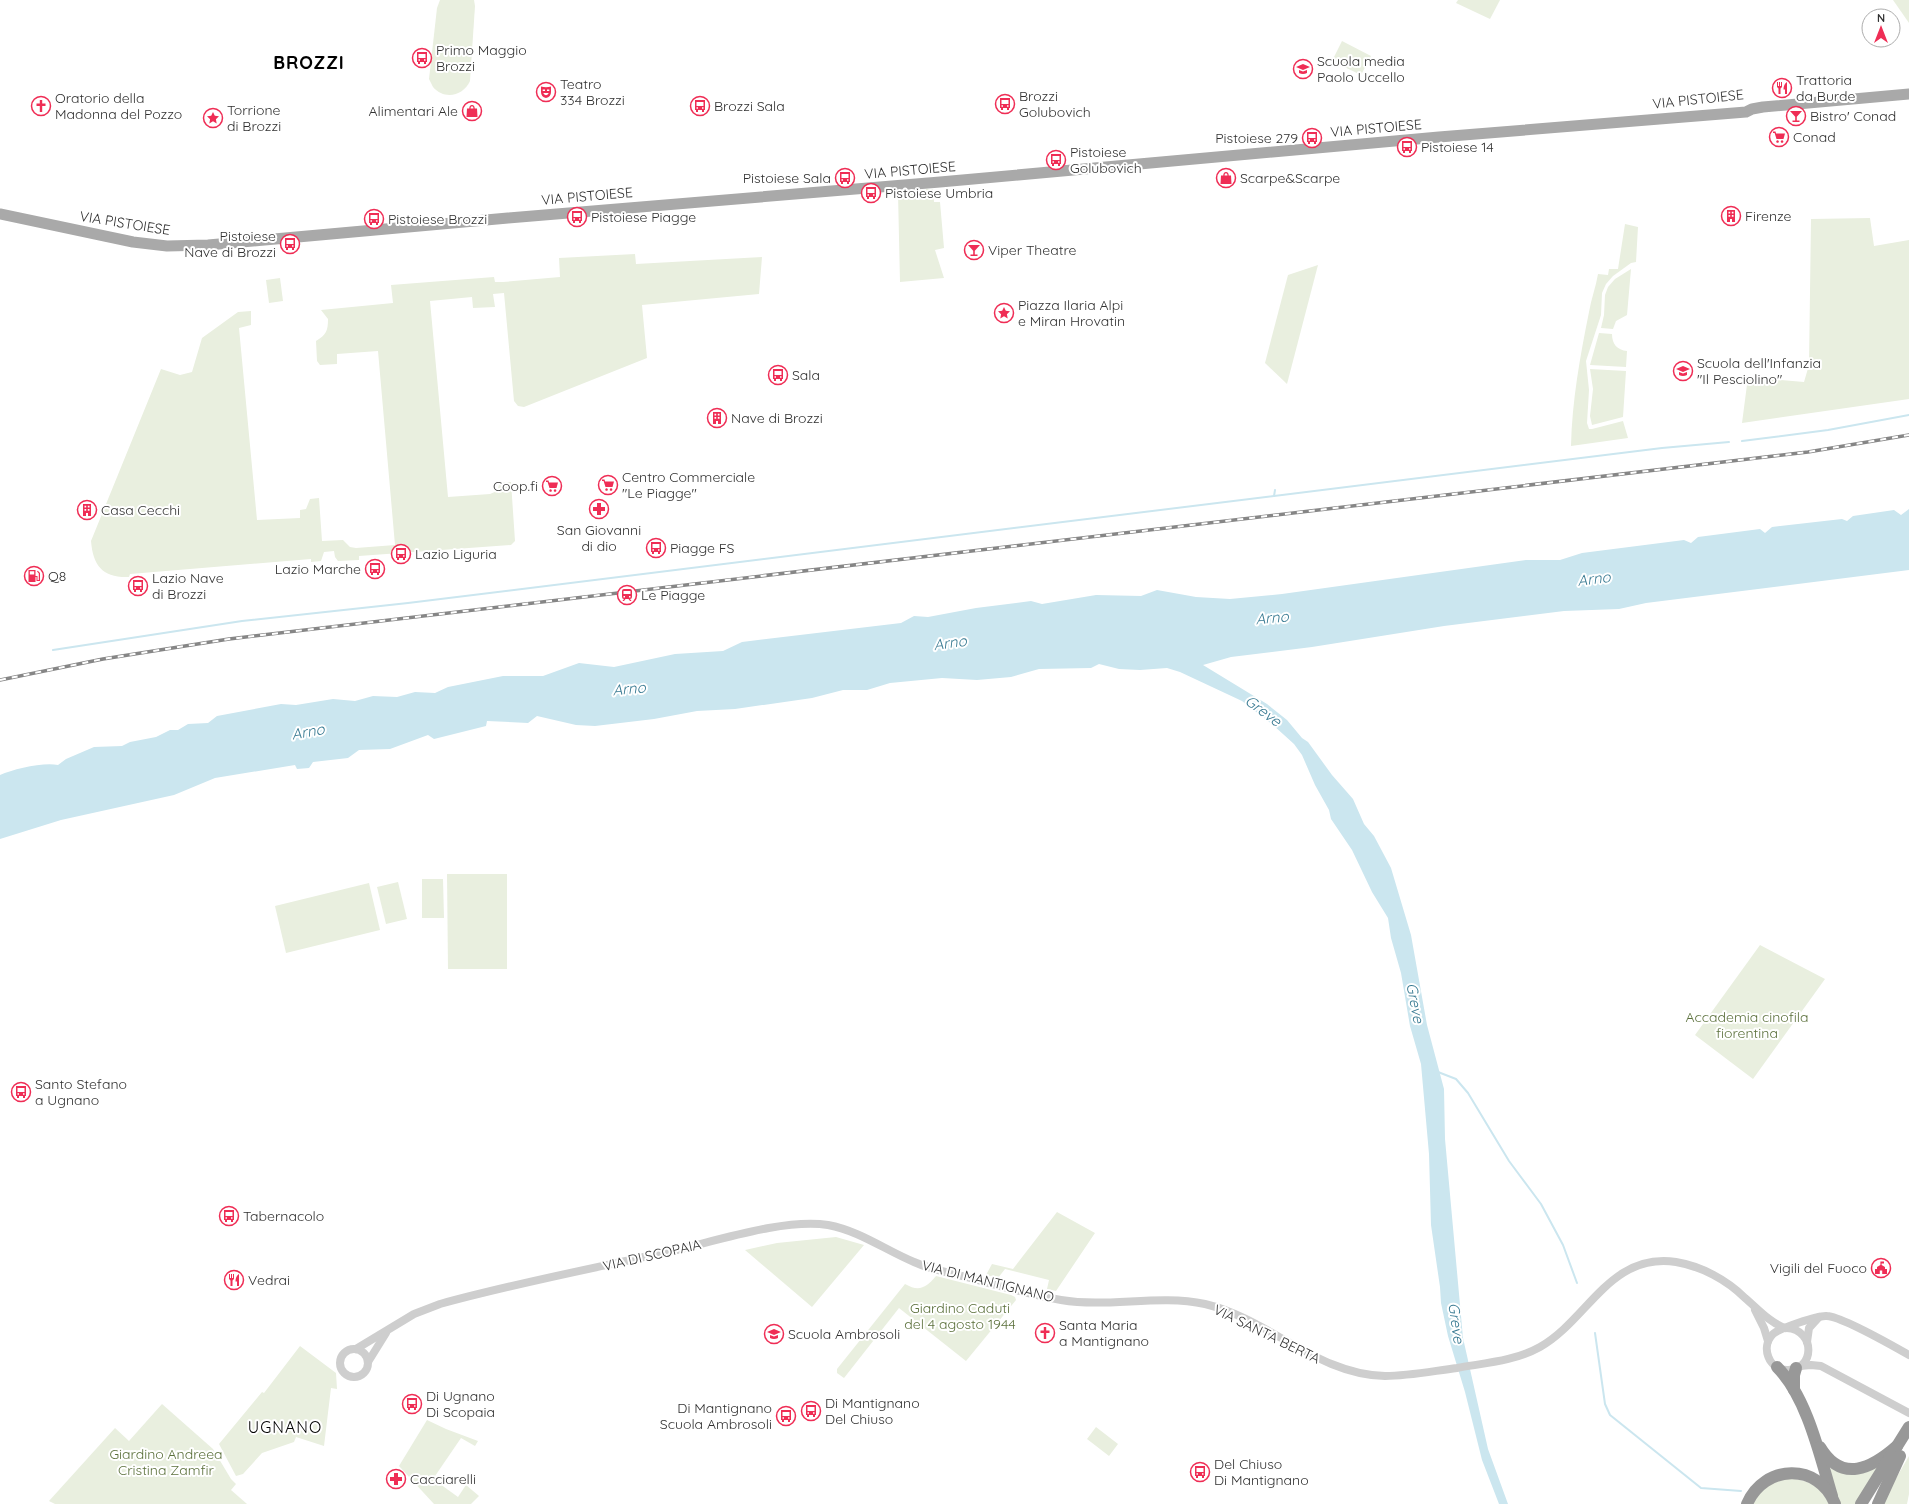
<svg xmlns="http://www.w3.org/2000/svg" width="1909" height="1504" font-family="Quicksand,sans-serif">
  <style>
    .green { fill: #e9efdf }
    .water { fill: #cbe6ef }
    .lines { fill: none; stroke-linecap: round; stroke-linejoin: round }
    .stream { stroke: #cbe6ef; stroke-width: 2 }
    .minor { stroke: #cecece; stroke-width: 8 }
    .major { stroke: #a9a9a9; stroke-width: 11 }
    .highway { stroke: #989898; stroke-width: 12 }
    .rail-casing { stroke: #868686; stroke-width: 3.5 }
    .rail { stroke: #fff; stroke-width: 2; stroke-dasharray: 6; stroke-linecap: butt }
    .labels { text-anchor: middle; stroke-width: 4; stroke-linejoin: round; paint-order: stroke }
    .poi-label { font-size: 14px; fill: #313131; stroke: #fff; text-anchor: start }
    .street-label { font-size: 14px; fill: #313131; stroke: #fff }
    .park-label { font-size: 14px; fill: #5b703b; stroke: #fff }
    .water-label { font-size: 15px; font-style: italic; fill: #387a92; stroke: #fff }
    .quarter-label { font-size: 16px; letter-spacing: 1px; fill: #000; stroke: #fff }
    .district-label { font-size: 18px; font-weight: bold; letter-spacing: 1px; fill: #000; stroke: #fff }
  </style>
  <rect width="100%" height="100%" fill="#fff"/>
  <g class="green">
    <path d="M440,0H474L475,6L470,81C464,95 445,101 433,87C432,85 430,81 429,79L437,8Z"/>
    <path d="M1458,0H1500L1490,19L1456,3Z"/>
    <path d="M1893,0H1909V23Z"/>
    <path d="M1342,41L1371,56L1361,75L1332,61Z"/>
    <path d="M926,189H933L934,202H940L944,248L935,250L944,278L900,282L898,193L915,191L918,200L928,197Z"/>
    <path d="M1870,218L1874,246L1909,240V399L1742,423L1748,377L1804,382L1809,365L1811,219Z"/>
    <path d="M1625,224L1638,227L1636,262L1631,263L1613,276L1606,284L1602,293L1601,315L1586,361L1589,390L1587,423L1589,429H1592L1623,421L1628,438L1571,446C1572,401 1580,357 1589,312C1591,299 1596,287 1598,274L1608,275L1609,269H1618Z"/>
    <path d="M635,254L636,264L762,257L759,294L642,305L647,358L524,407L518,406L514,401L504,293L493,294L495,307L473,308L472,297L430,301L448,497L490,494L497,491L500,482H511L515,541L511,545L359,556V560L338,561L335,557L334,551L324,552L321,561L311,562V559L130,574L129,577C103,578 93,566 91,541L161,369L180,375L192,372L202,338L238,312L251,311V325L239,328L257,520L300,518V510L306,509L310,499L319,498L322,541L343,540L350,547L356,548L395,545L378,351L337,354V364L320,365L317,361L316,341C326,335 328,331 328,319L321,310L393,303L391,285L494,277L495,282H503L560,277L559,258Z"/>
    <path d="M1318,265L1287,384L1265,363L1288,275Z"/>
    <path d="M1631,269L1627,315L1616,321L1613,329L1601,328L1604,315L1605,295L1608,287L1615,279Z"/>
    <path d="M280,278L283,301L269,303L266,280Z"/>
    <path d="M1599,333L1612,334C1612,344 1617,350 1627,351L1626,367L1590,365Z"/>
    <path d="M1590,369L1626,371L1623,417L1592,425L1590,416L1593,389Z"/>
    <path d="M447,874H507V969H448Z"/>
    <path d="M422,879H443L444,918H422Z"/>
    <path d="M398,882L407,919L386,924L377,887Z"/>
    <path d="M369,883L380,930L286,953L275,906Z"/>
    <path d="M1760,945L1825,979L1753,1079L1695,1035Z"/>
    <path d="M1057,1212L1095,1233L1056,1291L1047,1289L1049,1280L1005,1269L998,1278L986,1275L992,1264L1013,1269Z"/>
    <path d="M836,1237L864,1245L812,1307L745,1250L777,1243Z"/>
    <path d="M936,1276L1011,1295L1015,1297L1016,1300L966,1361L899,1308L844,1378L837,1373V1369L905,1284C919,1292 926,1288 936,1276Z"/>
    <path d="M300,1346L336,1373L337,1389L331,1388L324,1446L296,1437L294,1442L262,1453L243,1474L236,1476L219,1444L262,1392L264,1393Z"/>
    <path d="M162,1404L213,1449L231,1479L236,1484L231,1490L247,1504H55L49,1501L115,1428L129,1441Z"/>
    <path d="M427,1420L446,1429L478,1441L475,1446L461,1438L433,1479L458,1497L466,1485L479,1496L471,1504H434L399,1466Z"/>
    <path d="M1096,1427L1118,1444L1109,1456L1087,1439Z"/>
    <path d="M1909,1456V1494L1907,1504H1881Z"/>
    <path d="M1831,1468H1877L1855,1504H1839L1829,1470Z"/>
    <path d="M1782,1477C1804,1480 1819,1482 1829,1504H1750L1757,1492Z"/>
  </g>
  <path class="water" d="M1909,509V570L1646,603L1619,609L1564,611L1444,626L1312,647L1231,657L1203,665L1267,704L1287,720L1302,738L1308,742L1332,775L1353,799L1364,824L1374,836L1391,868L1411,935L1427,1025L1444,1089L1445,1139L1463,1338L1488,1449L1508,1504H1499L1482,1460L1465,1392L1448,1336L1441,1303L1440,1287L1431,1225L1429,1154L1421,1064L1410,1026L1401,973L1391,938L1388,918L1372,892L1352,850L1331,819L1329,810L1315,785L1302,755L1294,744L1273,725L1242,701L1180,672L1167,668L1140,670L1119,669L1099,664L1091,668L1039,669L1011,677L977,680L942,678L890,683L867,690H843L812,698L735,709L697,711L654,719L595,726L576,725L537,716L528,723L487,721L486,726L434,739L428,735L390,749L359,750L348,758L313,762L309,768L297,769L295,765L215,778L174,795L61,820L0,839V775C14,769 43,762 58,765L66,759L94,747L122,746L130,742L156,737L170,730H178L188,724L208,723L217,716L281,704L296,705L333,699L355,701L373,696L397,697L415,692L435,693L448,687L503,676H543L579,663L614,667L675,654L723,651L742,642L901,623L914,616L928,617L976,608L1031,601L1042,604L1096,595L1141,596L1157,590L1196,597L1230,599L1282,594L1526,560H1560L1582,553L1684,540L1691,543L1698,537L1760,529L1765,533L1772,527L1842,519L1847,521L1853,516L1894,510L1901,515Z"/>
  <g class="lines">
    <g class="stream">
      <path d="M1742,441L1828,430L1909,415"/>
      <path d="M1274,496L1275,490"/>
      <path d="M53,650L242,621L408,603L1662,448L1729,442"/>
      <path d="M1438,1072L1456,1079L1468,1093L1509,1161L1541,1204L1563,1245L1577,1283"/>
      <path d="M1595,1333L1605,1404L1610,1415L1701,1488L1741,1491"/>
    </g>
    <g class="minor">
      <path d="M1755,1310L1764,1328L1768,1341"/>
      <path d="M1787,1328C1816,1330 1815,1371 1787,1370C1769,1370 1760,1347 1773,1334C1778,1329 1818,1315 1827,1316C1843,1317 1893,1346 1909,1355"/>
      <path d="M1807,1342L1809,1328L1819,1317"/>
      <path d="M356,1349L414,1314L440,1304C516,1283 595,1268 672,1251C716,1241 785,1218 828,1225C860,1231 885,1250 914,1262C932,1270 951,1273 970,1278C1000,1286 1030,1295 1061,1300C1109,1308 1158,1294 1205,1304C1269,1319 1318,1375 1385,1376C1409,1376 1433,1371 1457,1368C1485,1363 1515,1361 1540,1347C1588,1320 1610,1252 1676,1262C1701,1266 1727,1280 1745,1298C1758,1309 1769,1322 1785,1328"/>
      <circle cx="354" cy="1363" r="14"/>
      <path d="M368,1362L386,1333"/>
      <path d="M1800,1366L1811,1365L1821,1366L1909,1413"/>
    </g>
    <path class="major" d="M0,214L133,242L167,246L208,245L508,218L940,182L1439,137L1746,112L1752,109L1763,107L1909,94"/>
    <g class="highway">
      <path d="M1777,1367C1807,1397 1820,1456 1832,1496"/>
      <path d="M1794,1390V1375L1796,1368"/>
      <path d="M1820,1447C1842,1484 1872,1468 1897,1446"/>
      <path d="M1747,1504C1764,1464 1819,1462 1835,1504"/>
      <path d="M1861,1504L1909,1427"/>
      <path d="M1878,1504L1900,1456"/>
    </g>
    <g class="rail-casing">
      <path id="rail" d="M0,680L103,659L229,639L1808,452L1909,435"/>
    </g>
    <use href="#rail" class="rail"/>
  </g>
  <defs>
    <g id="bus-ring" transform="scale(1)"><circle r="9.5" fill="#fff" stroke="#ef2d55" stroke-width="1.5"/><path d="M-5-6H5V4H4V6H2V4H-2V6H-4V4H-5ZM-3.5-4V0h7V-4ZM-3.5 1.2v1.5H-2V1.2ZM2 1.2v1.5H3.5V1.2Z" fill="#ef2d55"/></g>
    <g id="school-ring" transform="scale(1)"><circle r="9.5" fill="#fff" stroke="#ef2d55" stroke-width="1.5"/><path d="M0-5L7-2L0 1L-7-2ZM-4 1L0 2.5L4 1V4Q0 6-4 4Z" fill="#ef2d55"/></g>
    <g id="restaurant-ring" transform="scale(1)"><circle r="9.5" fill="#fff" stroke="#ef2d55" stroke-width="1.5"/><path d="M-5-6h1v4h1v-4h1v4h1v-4h1v5L-1.5 .5V6h-2V.5L-5-1ZM5-6V6H3V1.5H1.5Q1.5-4 5-6Z" fill="#ef2d55"/></g>
    <g id="theatre-ring" transform="scale(1)"><circle r="9.5" fill="#fff" stroke="#ef2d55" stroke-width="1.5"/><path d="M-5-5.5Q0-4 5-5.5V0Q5 5 0 6Q-5 5-5 0ZM-3.3-2.5H-1v1.5H-3.3ZM1-2.5H3.3v1.5H1ZM-2.8 1Q0 5.5 2.8 1Z" fill="#ef2d55"/></g>
    <g id="church-ring" transform="scale(1)"><circle r="9.5" fill="#fff" stroke="#ef2d55" stroke-width="1.5"/><path d="M-1.2-6h2.4v3.5h3.3v2.4h-3.3V6h-2.4V-.1h-3.3v-2.4h3.3Z" fill="#ef2d55"/></g>
    <g id="shop-ring" transform="scale(1)"><circle r="9.5" fill="#fff" stroke="#ef2d55" stroke-width="1.5"/><path d="M-5-2.5h2.3a2.7 3.5 0 0 1 5.4 0H5L5.5 6h-11ZM-1.5-2.5h3a1.5 2.3 0 0 0-3 0Z" fill="#ef2d55"/></g>
    <g id="bar-ring" transform="scale(1)"><circle r="9.5" fill="#fff" stroke="#ef2d55" stroke-width="1.5"/><path d="M-6-5H6L.8 .8V4.5H3.5V6h-7V4.5H-.8V.8Z" fill="#ef2d55"/></g>
    <g id="sight-ring" transform="scale(1)"><circle r="9.5" fill="#fff" stroke="#ef2d55" stroke-width="1.5"/><path d="M0-6L1.8-2.2L6-1.7L2.9 1.2L3.7 5.4L0 3.3L-3.7 5.4L-2.9 1.2L-6-1.7L-1.8-2.2Z" fill="#ef2d55"/></g>
    <g id="supermarket-ring" transform="scale(1)"><circle r="9.5" fill="#fff" stroke="#ef2d55" stroke-width="1.5"/><path d="M-6-5.5h2.5l.6 2H6L4.5 2H-2.5L-4.4-4H-6ZM-1.5 3.2a1.3 1.3 0 1 0 .1 0ZM3 3.2a1.3 1.3 0 1 0 .1 0Z" fill="#ef2d55"/></g>
    <g id="building-ring" transform="scale(1)"><circle r="9.5" fill="#fff" stroke="#ef2d55" stroke-width="1.5"/><path d="M-4-6H4V6H1V3H-1V6H-4ZM-2.5-4.3h1.7v1.8h-1.7ZM.8-4.3h1.7v1.8H.8ZM-2.5-1h1.7V.8h-1.7ZM.8-1h1.7V.8H.8Z" fill="#ef2d55"/></g>
    <g id="pharmacy-ring" transform="scale(1)"><circle r="9.5" fill="#fff" stroke="#ef2d55" stroke-width="1.5"/><path d="M-2-6h4v4h4v4h-4v4h-4v-4h-4v-4h4Z" fill="#ef2d55"/></g>
    <g id="fuel-ring" transform="scale(1)"><circle r="9.5" fill="#fff" stroke="#ef2d55" stroke-width="1.5"/><path d="M-5.5-6h7V0h2V4h1.3V-2.5L3-4.5l.8-.8L6-3V5H2.5V1h-1V6h-7ZM-4.2-4.7v3.2H.2V-4.7Z" fill="#ef2d55"/></g>
    <g id="station-ring" transform="scale(1)"><circle r="9.5" fill="#fff" stroke="#ef2d55" stroke-width="1.5"/><path d="M-3-6H3Q5-6 5-4V2Q5 4 3 4L4.5 6H3L1.5 4h-3L-3 6H-4.5L-3 4Q-5 4-5 2V-4Q-5-6-3-6ZM-3.5-4v3h7v-3ZM-3.5 1v1.5H-2V1ZM2 1v1.5H3.5V1Z" fill="#ef2d55"/></g>
    <g id="civic-ring" transform="scale(1)"><circle r="9.5" fill="#fff" stroke="#ef2d55" stroke-width="1.5"/><path d="M-.6-6.5H3V-4.5H.6V-3L4-1V1h2V6H-6V1h2V-1L-.6-3ZM-1.2 2.5V6h2.4V2.5Z" fill="#ef2d55"/></g>
  </defs>
  <g fill-rule="evenodd">
    <use href="#bus-ring" x="422" y="58"/>
    <use href="#school-ring" x="1303" y="69"/>
    <use href="#restaurant-ring" x="1782" y="88"/>
    <use href="#theatre-ring" x="546" y="92"/>
    <use href="#bus-ring" x="1005" y="104"/>
    <use href="#church-ring" x="41" y="106"/>
    <use href="#bus-ring" x="700" y="106"/>
    <use href="#shop-ring" x="472" y="111"/>
    <use href="#bar-ring" x="1796" y="116"/>
    <use href="#sight-ring" x="213" y="118"/>
    <use href="#supermarket-ring" x="1779" y="137"/>
    <use href="#bus-ring" x="1312" y="138"/>
    <use href="#bus-ring" x="1407" y="147"/>
    <use href="#bus-ring" x="1056" y="160"/>
    <use href="#bus-ring" x="845" y="178"/>
    <use href="#shop-ring" x="1226" y="178"/>
    <use href="#bus-ring" x="871" y="193"/>
    <use href="#building-ring" x="1731" y="216"/>
    <use href="#bus-ring" x="577" y="217"/>
    <use href="#bus-ring" x="374" y="219"/>
    <use href="#bus-ring" x="290" y="244"/>
    <use href="#bar-ring" x="974" y="250"/>
    <use href="#sight-ring" x="1004" y="313"/>
    <use href="#school-ring" x="1683" y="371"/>
    <use href="#bus-ring" x="778" y="375"/>
    <use href="#building-ring" x="717" y="418"/>
    <use href="#supermarket-ring" x="608" y="485"/>
    <use href="#supermarket-ring" x="552" y="486"/>
    <use href="#pharmacy-ring" x="599" y="509"/>
    <use href="#building-ring" x="87" y="510"/>
    <use href="#bus-ring" x="656" y="548"/>
    <use href="#bus-ring" x="401" y="554"/>
    <use href="#bus-ring" x="375" y="569"/>
    <use href="#fuel-ring" x="34" y="576"/>
    <use href="#bus-ring" x="138" y="586"/>
    <use href="#station-ring" x="627" y="595"/>
    <use href="#bus-ring" x="21" y="1092"/>
    <use href="#bus-ring" x="229" y="1216"/>
    <use href="#civic-ring" x="1881" y="1268"/>
    <use href="#restaurant-ring" x="234" y="1280"/>
    <use href="#church-ring" x="1045" y="1333"/>
    <use href="#school-ring" x="774" y="1334"/>
    <use href="#bus-ring" x="412" y="1404"/>
    <use href="#bus-ring" x="811" y="1411"/>
    <use href="#bus-ring" x="786" y="1416"/>
    <use href="#bus-ring" x="1200" y="1472"/>
    <use href="#pharmacy-ring" x="396" y="1479"/>
  </g>
  <g class="labels">
    <g class="poi-label">
      <text x="436" y="55">Primo Maggio<tspan x="436" dy="16">Brozzi</tspan></text>
      <text x="1317" y="66">Scuola media<tspan x="1317" dy="16">Paolo Uccello</tspan></text>
      <text x="1796" y="85">Trattoria<tspan x="1796" dy="16">da Burde</tspan></text>
      <text x="560" y="89">Teatro<tspan x="560" dy="16">334 Brozzi</tspan></text>
      <text x="1019" y="101">Brozzi<tspan x="1019" dy="16">Golubovich</tspan></text>
      <text x="55" y="103">Oratorio della<tspan x="55" dy="16">Madonna del Pozzo</tspan></text>
      <text x="714" y="111">Brozzi Sala</text>
      <text x="227" y="115">Torrione<tspan x="227" dy="16">di Brozzi</tspan></text>
      <text x="458" y="116" text-anchor="end">Alimentari Ale</text>
      <text x="1810" y="121">Bistro' Conad</text>
      <text x="1793" y="142">Conad</text>
      <text x="1298" y="143" text-anchor="end">Pistoiese 279</text>
      <text x="1421" y="152">Pistoiese 14</text>
      <text x="1070" y="157">Pistoiese<tspan x="1070" dy="16">Golubovich</tspan></text>
      <text x="831" y="183" text-anchor="end">Pistoiese Sala</text>
      <text x="1240" y="183">Scarpe&amp;Scarpe</text>
      <text x="885" y="198">Pistoiese Umbria</text>
      <text x="1745" y="221">Firenze</text>
      <text x="591" y="222">Pistoiese Piagge</text>
      <text x="388" y="224">Pistoiese Brozzi</text>
      <text x="276" y="241" text-anchor="end">Pistoiese<tspan x="276" dy="16">Nave di Brozzi</tspan></text>
      <text x="988" y="255">Viper Theatre</text>
      <text x="1018" y="310">Piazza Ilaria Alpi<tspan x="1018" dy="16">e Miran Hrovatin</tspan></text>
      <text x="1697" y="368">Scuola dell'Infanzia<tspan x="1697" dy="16">"Il Pesciolino"</tspan></text>
      <text x="792" y="380">Sala</text>
      <text x="731" y="423">Nave di Brozzi</text>
      <text x="622" y="482">Centro Commerciale<tspan x="622" dy="16">"Le Piagge"</tspan></text>
      <text x="538" y="491" text-anchor="end">Coop.fi</text>
      <text x="101" y="515">Casa Cecchi</text>
      <text x="599" y="535" text-anchor="middle">San Giovanni<tspan x="599" dy="16">di dio</tspan></text>
      <text x="670" y="553">Piagge FS</text>
      <text x="415" y="559">Lazio Liguria</text>
      <text x="361" y="574" text-anchor="end">Lazio Marche</text>
      <text x="48" y="581">Q8</text>
      <text x="152" y="583">Lazio Nave<tspan x="152" dy="16">di Brozzi</tspan></text>
      <text x="641" y="600">Le Piagge</text>
      <text x="35" y="1089">Santo Stefano<tspan x="35" dy="16">a Ugnano</tspan></text>
      <text x="243" y="1221">Tabernacolo</text>
      <text x="1867" y="1273" text-anchor="end">Vigili del Fuoco</text>
      <text x="248" y="1285">Vedrai</text>
      <text x="1059" y="1330">Santa Maria<tspan x="1059" dy="16">a Mantignano</tspan></text>
      <text x="788" y="1339">Scuola Ambrosoli</text>
      <text x="426" y="1401">Di Ugnano<tspan x="426" dy="16">Di Scopaia</tspan></text>
      <text x="825" y="1408">Di Mantignano<tspan x="825" dy="16">Del Chiuso</tspan></text>
      <text x="772" y="1413" text-anchor="end">Di Mantignano<tspan x="772" dy="16">Scuola Ambrosoli</tspan></text>
      <text x="1214" y="1469">Del Chiuso<tspan x="1214" dy="16">Di Mantignano</tspan></text>
      <text x="410" y="1484">Cacciarelli</text>
    </g>
    <g class="street-label">
      <text transform="translate(1698 99) rotate(-6)" y="5">VIA PISTOIESE</text>
      <text transform="translate(1376 128) rotate(-5)" y="5">VIA PISTOIESE</text>
      <text transform="translate(910 170) rotate(-5)" y="5">VIA PISTOIESE</text>
      <text transform="translate(587 196) rotate(-5)" y="5">VIA PISTOIESE</text>
      <text transform="translate(125 223) rotate(9)" y="5">VIA PISTOIESE</text>
      <text transform="translate(652 1255) rotate(-13)" y="5">VIA DI SCOPAIA</text>
      <text transform="translate(988 1281) rotate(14)" y="5">VIA DI MANTIGNANO</text>
      <text transform="translate(1267 1334) rotate(26)" y="5">VIA SANTA BERTA</text>
    </g>
    <g class="park-label">
      <text x="1747" y="1022">Accademia cinofila<tspan x="1747" dy="16">fiorentina</tspan></text>
      <text x="960" y="1313">Giardino Caduti<tspan x="960" dy="16">del 4 agosto 1944</tspan></text>
      <text x="166" y="1459">Giardino Andreea<tspan x="166" dy="16">Cristina Zamfir</tspan></text>
    </g>
    <g class="water-label">
      <text transform="translate(1594 579) rotate(-7)" y="5">Arno</text>
      <text transform="translate(1272 618) rotate(-5)" y="5">Arno</text>
      <text transform="translate(950 643) rotate(-8)" y="5">Arno</text>
      <text transform="translate(629 689) rotate(-5)" y="5">Arno</text>
      <text transform="translate(1263 711) rotate(37)" y="5">Greve</text>
      <text transform="translate(308 732) rotate(-10)" y="5">Arno</text>
      <text transform="translate(1415 1003) rotate(79)" y="5">Greve</text>
      <text transform="translate(1456 1323) rotate(82)" y="5">Greve</text>
    </g>
    <g class="quarter-label">
      <text x="285" y="1433">UGNANO</text>
    </g>
    <g class="district-label">
      <text x="309" y="69">BROZZI</text>
    </g>
  </g>
  <g transform="translate(1881 28)"><circle r="19" fill="#ffffff" stroke="#adadad"/>
  <path d="M0-3L7 15L0 10L-7 15Z" fill="#ef2d55"/>
  <text y="-6" font-size="11" font-weight="bold" text-anchor="middle" fill="#313131">N</text>
  </g>
</svg>
